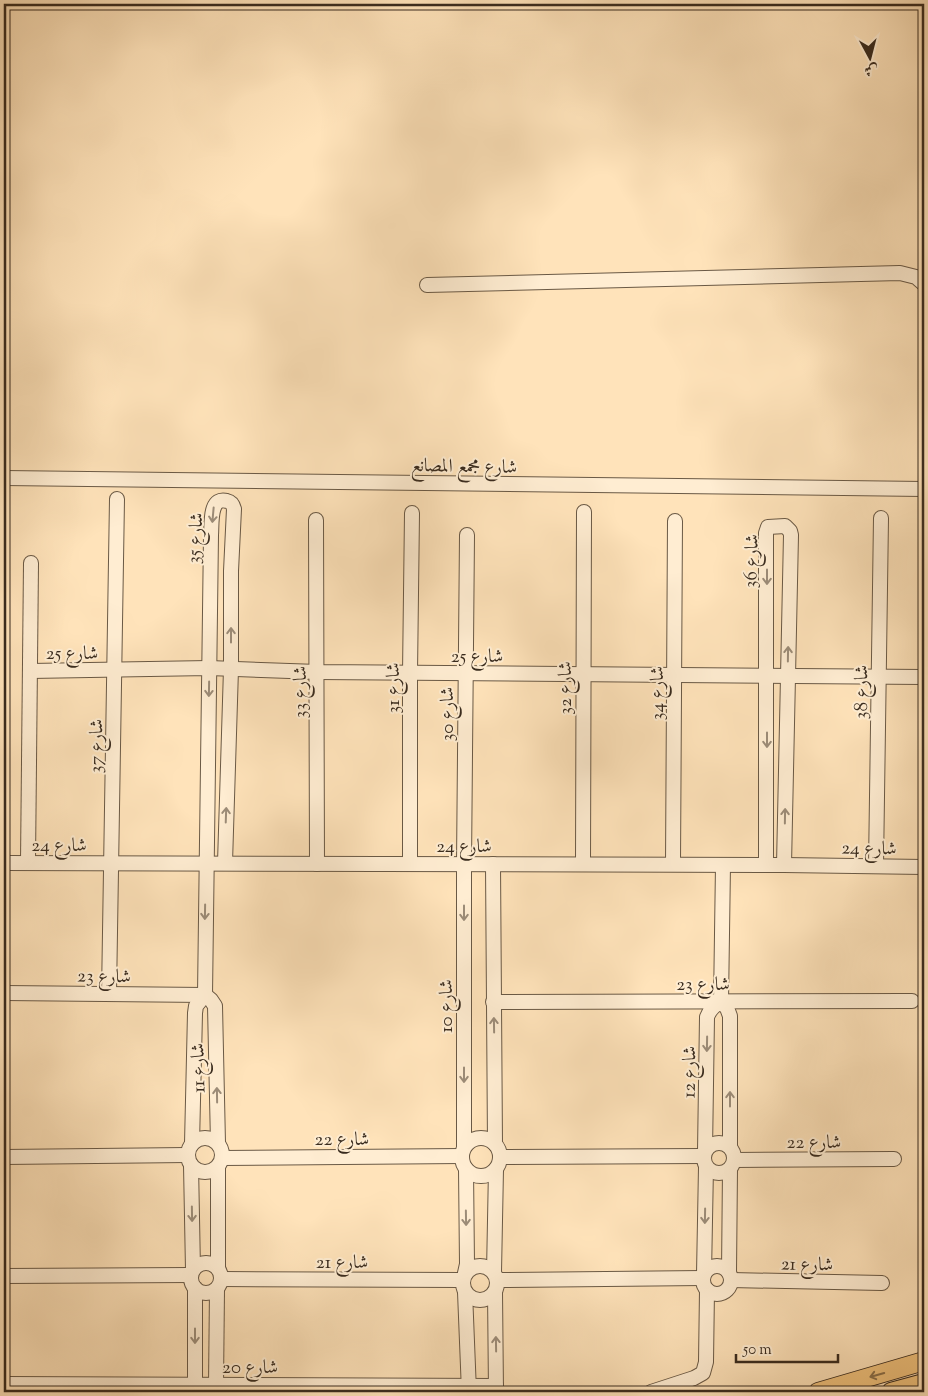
<svg xmlns="http://www.w3.org/2000/svg" width="928" height="1396" font-family="'Sorts Mill Goudy',Amiri,serif">
  <style>
    .lines { fill: none; stroke-linecap: round; stroke-linejoin: round }
    .minor-casing { stroke: #6a5945; stroke-width: 16 }
    .major-casing { stroke: #392b1e; stroke-width: 20 }
    .minor { stroke: #ffedd2; stroke-width: 14 }
    .major { stroke: #f0c27d; stroke-width: 18 }
    .oneway { stroke: #9c8c78 }
    .oneway2 { stroke: #8b6f49 }
    .labels { text-anchor: middle; stroke-width: 4; stroke-linejoin: round; paint-order: stroke }
    .street-label { font-size: 19px; fill: #392b1e; stroke: #ffedd2 }
  </style>
  <rect width="100%" height="100%" fill="#ffe3ba"/>
  <filter id="stains"><feTurbulence type="fractalNoise" baseFrequency=".004" numOctaves="4"/><feColorMatrix values="0 0 0 0 .2 0 0 0 0 .09 0 0 0 0 .02 0 0 0 .5 -.17"/></filter>
  <radialGradient id="worn" r=".72"><stop offset=".6" stop-color="#630" stop-opacity="0"/><stop offset="1" stop-color="#630" stop-opacity=".3"/></radialGradient>
  <g class="lines">
    <g class="minor-casing">
      <g id="minor">
        <path d="M427,285L900,273L916,277L924,284"/>
        <path d="M4,478L924,489"/>
        <path d="M316,520L317,864"/>
        <path d="M30,671L209,668L318,672L924,677"/>
        <path d="M28,862L31,563"/>
        <path d="M4,863L784,865L924,867"/>
        <path d="M410,864V673L412,513"/>
        <path d="M493,864L495,1144"/>
        <path d="M583,864L584,512"/>
        <path d="M673,864L675,521"/>
        <path d="M723,865L721,1002L727,1008L730,1016V1147"/>
        <path d="M766,865V533L768,527L785,526L790,531L791,535L784,865"/>
        <path d="M876,866L881,518"/>
        <path d="M4,993L205,995"/>
        <path d="M109,994L117,499"/>
        <path d="M205,995L211,1000L215,1006L218,1143"/>
        <path d="M493,1002L912,1001"/>
        <circle cx="205" cy="1155" r="17"/>
        <circle cx="481" cy="1157" r="19"/>
        <circle cx="719" cy="1158" r="15"/>
        <path d="M192,1144L195,1013L196,1006L205,995L211,535C212,524 209,496 227,501C232,502 233,505 234,509L231,571V669L225,863"/>
        <path d="M464,1147V864L467,535"/>
        <path d="M705,1151L707,1017C710,1009 714,1005 721,1002"/>
        <path d="M4,1157L187,1155"/>
        <path d="M500,1157L703,1156"/>
        <path d="M222,1158L462,1156"/>
        <path d="M734,1160L894,1159"/>
        <path d="M191,1165L193,1270"/>
        <path d="M218,1167V1267"/>
        <circle cx="206" cy="1278" r="15"/>
        <circle cx="480" cy="1283" r="17"/>
        <circle cx="717" cy="1280" r="14"/>
        <path d="M494,1272L496,1169"/>
        <path d="M465,1273L467,1264L466,1169"/>
        <path d="M729,1273L730,1169"/>
        <path d="M704,1274L706,1167"/>
        <path d="M4,1276L191,1275"/>
        <path d="M222,1279L463,1280"/>
        <path d="M498,1280L703,1278"/>
        <path d="M731,1280L882,1283"/>
        <path d="M195,1288V1385"/>
        <path d="M465,1292L469,1392"/>
        <path d="M495,1292L496,1392"/>
        <path d="M4,1384L496,1386"/>
        <path d="M216,1385L217,1289"/>
        <path d="M651,1392L694,1378L703,1373L706,1362L707,1290"/>
      </g>
    </g>
    <g class="major-casing">
      <g id="major">
        <path d="M818,1392L924,1361"/>
        <path d="M891,1392L924,1383"/>
      </g>
    </g>
    <use href="#minor" class="minor"/>
    <use href="#major" class="major"/>
  </g>
  <defs><path id="oneway-shaft" d="M-6 0H5M1.5-3L5.5 0L1.5 3" fill="none" stroke-width="1.6" stroke-linecap="round" stroke-linejoin="round" transform="scale(1.25)"/></defs>
  <g class="oneway">
    <use href="#oneway-shaft" transform="translate(213 515) rotate(95)"/>
    <use href="#oneway-shaft" transform="translate(767 577) rotate(90)"/>
    <use href="#oneway-shaft" transform="translate(231 635) rotate(-90)"/>
    <use href="#oneway-shaft" transform="translate(788 654) rotate(-89)"/>
    <use href="#oneway-shaft" transform="translate(209 689) rotate(91)"/>
    <use href="#oneway-shaft" transform="translate(767 740) rotate(90)"/>
    <use href="#oneway-shaft" transform="translate(226 815) rotate(-88)"/>
    <use href="#oneway-shaft" transform="translate(785 816) rotate(-89)"/>
    <use href="#oneway-shaft" transform="translate(205 912) rotate(91)"/>
    <use href="#oneway-shaft" transform="translate(464 913) rotate(90)"/>
    <use href="#oneway-shaft" transform="translate(494 1025) rotate(-91)"/>
    <use href="#oneway-shaft" transform="translate(707 1044) rotate(91)"/>
    <use href="#oneway-shaft" transform="translate(464 1075) rotate(90)"/>
    <use href="#oneway-shaft" transform="translate(217 1095) rotate(-91)"/>
    <use href="#oneway-shaft" transform="translate(730 1099) rotate(-90)"/>
    <use href="#oneway-shaft" transform="translate(192 1214) rotate(89)"/>
    <use href="#oneway-shaft" transform="translate(705 1216) rotate(91)"/>
    <use href="#oneway-shaft" transform="translate(466 1218) rotate(89)"/>
    <use href="#oneway-shaft" transform="translate(195 1336) rotate(90)"/>
    <use href="#oneway-shaft" transform="translate(496 1344) rotate(-91)"/>
  </g>
  <use class="oneway2" href="#oneway-shaft" transform="translate(877 1375) rotate(164)"/>
  <g class="labels">
    <g class="street-label">
      <text transform="translate(464 465) rotate(1)" y="7">شارع مجمع المصانع</text>
      <text transform="translate(194 538) rotate(-86)" y="7">شارع 35</text>
      <text transform="translate(750 561) rotate(-88)" y="7">شارع 36</text>
      <text x="72" y="659">شارع 25</text>
      <text x="477" y="662">شارع 25</text>
      <text transform="translate(392 688) rotate(-90)" y="7">شارع 31</text>
      <text transform="translate(564 688) rotate(-90)" y="7">شارع 32</text>
      <text transform="translate(299 692) rotate(-90)" y="7">شارع 33</text>
      <text transform="translate(860 692) rotate(-89)" y="7">شارع 38</text>
      <text transform="translate(656 693) rotate(-90)" y="7">شارع 34</text>
      <text transform="translate(446 714) rotate(-90)" y="7">شارع 30</text>
      <text transform="translate(95 746) rotate(-89)" y="7">شارع 37</text>
      <text x="59" y="851">شارع 24</text>
      <text x="464" y="852">شارع 24</text>
      <text transform="translate(869 847) rotate(1)" y="7">شارع 24</text>
      <text transform="translate(104 975) rotate(1)" y="7">شارع 23</text>
      <text x="703" y="990">شارع 23</text>
      <text transform="translate(445 1006) rotate(-90)" y="7">شارع 10</text>
      <text transform="translate(197 1068) rotate(-91)" y="7">شارع 11</text>
      <text transform="translate(688 1072) rotate(-89)" y="7">شارع 12</text>
      <text x="342" y="1145">شارع 22</text>
      <text x="814" y="1148">شارع 22</text>
      <text x="342" y="1268">شارع 21</text>
      <text transform="translate(807 1263) rotate(1)" y="7">شارع 21</text>
      <text x="250" y="1373">شارع 20</text>
    </g>
  </g>
  <rect width="928" height="1396" fill="none" stroke="#ffe3ba" stroke-width="20"/>
  <rect x="5" y="5" width="918" height="1386" fill="none" stroke="#392b1e" stroke-width="2.5"/>
  <rect x="10" y="10" width="908" height="1376" fill="none" stroke="#392b1e"/>
  <g transform="translate(870 58) rotate(173)" stroke="#ffedd2" stroke-width="4" paint-order="stroke">
  <path d="M0-4L9 19L0 12L-9 19Z" fill="#392b1e"/>
  <text y="-8" font-size="14" font-weight="bold" text-anchor="middle" fill="#392b1e">ش</text>
  </g>
  <path d="M736 1354v8h102v-8" fill="none" stroke="#392b1e" stroke-width="2.5"/>
  <text x="743" y="1354" font-size="15" fill="#392b1e" stroke="#ffedd2" stroke-width="4" paint-order="stroke">50 m</text>
  <rect width="100%" height="100%" filter="url(#stains)"/>
  <rect width="100%" height="100%" fill="url(#worn)"/>
</svg>
